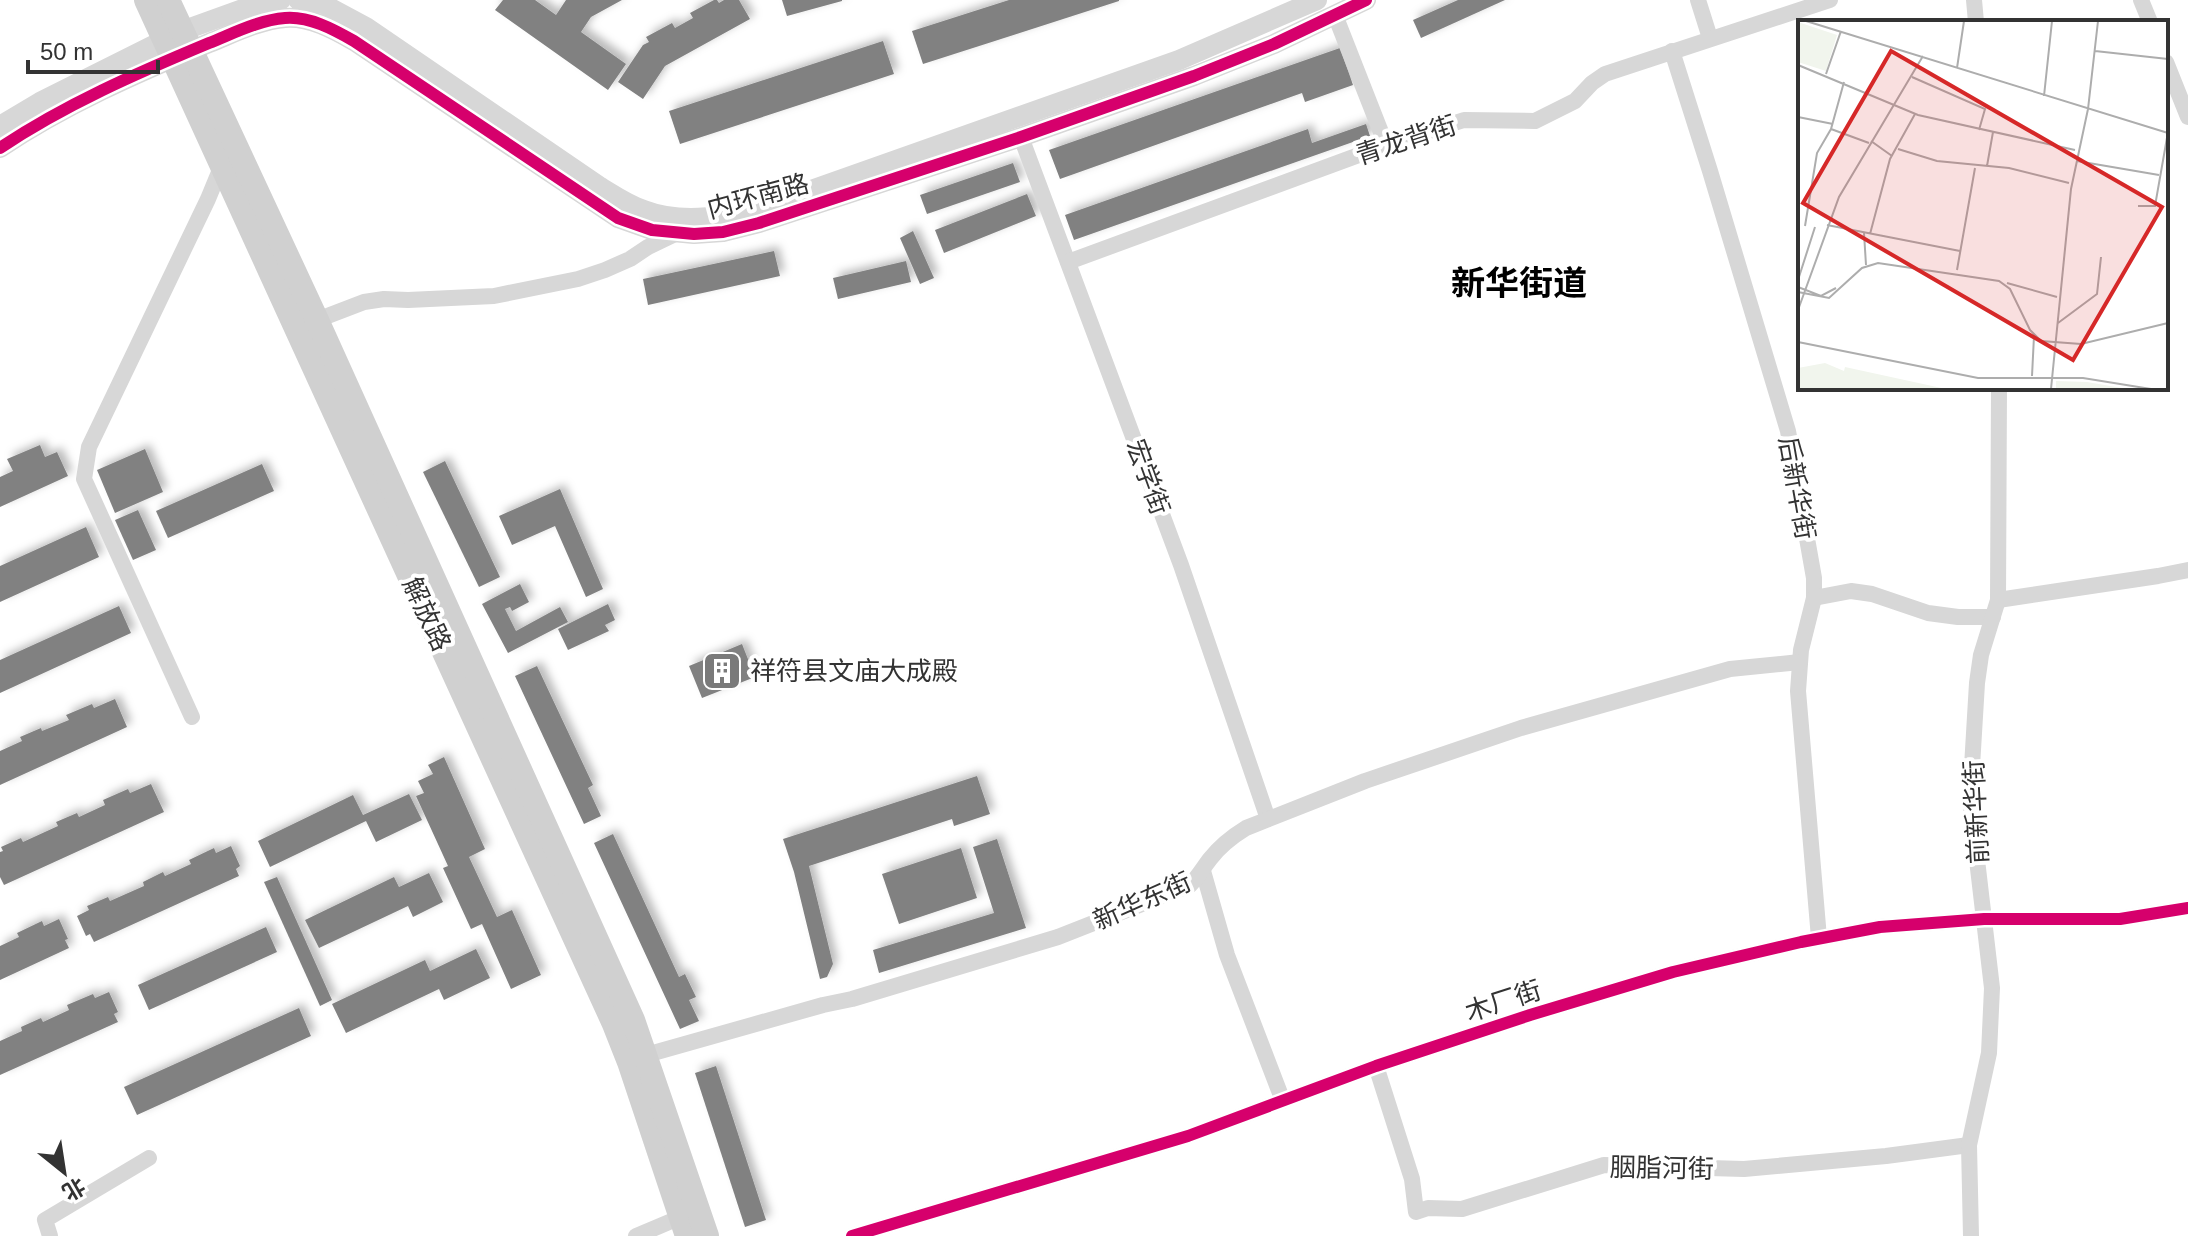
<svg xmlns="http://www.w3.org/2000/svg" width="2188" height="1236" font-family="Arial,'Noto Sans SC',sans-serif">
  <style>
    .building { fill: #818181; filter: url(#shadow) }
    .lines { fill: none; stroke-linecap: round; stroke-linejoin: round }
    .minor { stroke: #d7d7d7; stroke-width: 16 }
    .tertiary { stroke: #d7d7d7; stroke-width: 20 }
    .secondary { stroke: #d0d0d0; stroke-width: 24 }
    .cycleway-casing { stroke: #fff; stroke-width: 17 }
    .cycleway { stroke: #d6006c; stroke-width: 12 }
    .labels { text-anchor: middle; stroke-width: 8; stroke-linejoin: round; paint-order: stroke }
    .street-label { font-size: 26px; fill: #333; stroke: #fff }
    .poi-label { font-size: 26px; fill: #333; stroke: #fff; text-anchor: start }
    .district-label { font-size: 34px; font-weight: bold; fill: #000; stroke: #fff }
    .inset-road { fill: none; stroke: #adadad; stroke-width: 2 }
    .view { fill: #d62828; fill-opacity: 0.15; stroke: #d62828; stroke-width: 4 }
    .inset-edge { fill: none; stroke: #333; stroke-width: 4 }
  </style>
  <defs>
    <filter id="shadow"><feDropShadow dx="5" dy="-5" stdDeviation="4" flood-color="#0004"/></filter>
  </defs>
  <rect width="100%" height="100%" fill="#fff"/>
  <g class="building">
    <path d="M503,0H535L556,15L566,0H622L591,17L581,32L626,64L608,90L495,10Z"/>
    <path d="M714,0H717L719,3L724,0H739L750,19L665,66L643,99L618,82L643,45L649,42L646,37L672,23L675,28L693,18L690,13Z"/>
    <path d="M782,0H842V1L787,16Z"/>
    <path d="M1009,0H1119V1L923,64L912,31Z"/>
    <path d="M1458,0H1505L1421,38L1413,20Z"/>
    <path d="M883,41L894,74L680,144L669,111Z"/>
    <path d="M1340,48L1353,85L1305,102L1302,93L1060,179L1049,150Z"/>
    <path d="M1366,124L1370,136L1074,240L1065,215L1308,129L1312,143Z"/>
    <path d="M1013,163L1020,182L927,214L920,195Z"/>
    <path d="M1027,194L1036,216L944,253L935,230Z"/>
    <path d="M913,231L934,278L920,284L900,238Z"/>
    <path d="M774,251L780,276L648,305L643,279Z"/>
    <path d="M906,261L911,282L838,299L833,278Z"/>
    <path d="M40,445L45,457L57,452L68,476L0,507V477L13,471L7,459Z"/>
    <path d="M145,449L163,492L115,513L97,470Z"/>
    <path d="M445,461L500,577L479,587L423,472Z"/>
    <path d="M262,464L274,491L168,538L156,511Z"/>
    <path d="M560,489L603,589L586,597L555,526L512,545L499,516Z"/>
    <path d="M138,510L156,550L133,560L115,520Z"/>
    <path d="M86,527L99,557L0,602V566Z"/>
    <path d="M520,584L529,602L512,611L510,607L505,609L516,631L560,607L568,622L508,653L482,604Z"/>
    <path d="M608,604L615,620L605,625L609,631L568,650L558,629Z"/>
    <path d="M119,606L131,633L0,693V660Z"/>
    <path d="M742,644L755,677L702,698L689,666Z"/>
    <path d="M537,666L593,785L588,788L601,816L584,824L515,676Z"/>
    <path d="M115,699L127,727L0,785V751L22,741L20,737L41,728L42,731L69,720L66,715L92,704L94,708Z"/>
    <path d="M444,757L485,849L469,857L497,917L512,910L541,975L511,989L482,924L471,929L443,868L448,866L416,796L424,793L418,781L433,774L428,765Z"/>
    <path d="M977,776L990,814L954,826L952,819L809,866L833,964L827,977L820,979L794,872L783,839Z"/>
    <path d="M151,784L164,812L4,885L0,877V852L3,851L1,847L21,838L23,842L58,826L56,822L77,813L79,817L105,805L103,800L128,789L130,793Z"/>
    <path d="M409,794L422,820L376,842L366,821L270,867L258,841L353,795L363,815Z"/>
    <path d="M613,834L679,977L685,974L696,997L689,1000L699,1021L680,1029L594,843Z"/>
    <path d="M997,839L1026,928L879,973L873,950L994,913L973,847Z"/>
    <path d="M231,846L240,866L236,869L239,876L94,942L90,934L86,936L77,916L89,910L87,906L108,897L110,901L144,886L143,882L163,872L165,876L191,864L189,860L214,848L216,853Z"/>
    <path d="M961,848L977,898L899,924L882,874Z"/>
    <path d="M429,873L443,902L413,917L408,906L319,948L305,920L394,877L399,887Z"/>
    <path d="M277,877L332,1000L320,1006L264,882Z"/>
    <path d="M59,919L68,939L65,940L69,948L0,980V946L19,937L17,933L42,921L44,926Z"/>
    <path d="M266,927L277,952L149,1010L138,985Z"/>
    <path d="M476,949L490,978L444,1000L439,989L346,1033L332,1004L425,960L430,971Z"/>
    <path d="M109,992L118,1012L114,1014L118,1022L0,1075V1041L22,1031L21,1027L41,1018L43,1022L69,1010L67,1005L93,994L95,998Z"/>
    <path d="M299,1008L311,1036L137,1115L124,1087Z"/>
    <path d="M716,1066L766,1220L745,1227L695,1073Z"/>
  </g>
  <g class="lines">
    <g class="minor">
      <path d="M1698,0L1710,38"/>
      <path d="M1974,0L1976,22"/>
      <path d="M2141,0L2150,22"/>
      <path d="M1335,15L1386,145"/>
      <path d="M1672,51L1710,171L1788,431L1814,578V598L1801,650L1798,691L1819,938"/>
      <path d="M2166,62L2188,117"/>
      <path d="M1021,137L1181,565L1268,819"/>
      <path d="M1068,262L1386,145L1464,120L1535,121L1575,101L1592,83L1605,74L1830,0"/>
      <path d="M317,320L364,302L384,299L408,300L494,296L578,279L605,270L630,259L648,247L675,234"/>
      <path d="M1814,598L1851,591L1872,594L1928,613L1958,617H1993"/>
      <path d="M1998,600L2158,576L2188,570"/>
      <path d="M192,717L84,479L89,447L208,199L222,165"/>
      <path d="M1203,871L1227,955L1283,1101"/>
      <path d="M646,1055L823,1005L852,999L1058,937L1190,885C1198,877 1203,868 1210,859C1220,846 1233,836 1246,828L1365,781L1521,728L1730,669L1800,662"/>
      <path d="M1376,1066L1412,1179L1416,1212L1428,1208L1462,1209L1604,1165L1744,1169L1886,1156L1969,1145"/>
      <path d="M50,1236L45,1220L149,1158"/>
      <path d="M636,1236L681,1217"/>
      <path d="M852,1236L1188,1136L1376,1066L1530,1015L1673,972L1801,942L1880,927L1984,919H2120L2188,908"/>
      <path d="M1971,1236L1969,1145L1989,1053L1992,988L1970,800L1977,683L1981,655L1998,600L1999,388"/>
    </g>
    <g class="tertiary">
      <path d="M298,0L323,4L366,27L599,186C614,195 628,205 644,210C683,225 730,216 769,205L1179,60L1317,0"/>
      <path d="M0,126L40,102L182,31L262,2L281,0"/>
      <path d="M0,148C64,105 137,73 209,43C232,34 259,20 285,18C309,16 333,29 354,41L618,218L652,230L694,234L723,232L759,223L1021,137L1194,76L1274,44L1366,0"/>
    </g>
    <g class="secondary">
      <path d="M146,0L614,1024L629,1062L687,1236"/>
      <path d="M168,0L317,320L633,1020L707,1236"/>
    </g>
    <g class="cycleway-casing">
      <g id="cycleway">
        <path d="M0,148C64,105 137,73 209,43C232,34 259,20 285,18C309,16 333,29 354,41L618,218L652,230L694,234L723,232L759,223L1021,137L1194,76L1274,44L1366,0"/>
        <path d="M852,1236L1188,1136L1376,1066L1530,1015L1673,972L1801,942L1880,927L1984,919H2120L2188,908"/>
      </g>
    </g>
    <use href="#cycleway" class="cycleway"/>
  </g>
  <defs>
    <g id="building-square" transform="scale(2)"><rect x="-9" y="-9" width="18" height="18" rx="4" fill="#7a7a7a" stroke="#fff"/><path d="M-4-6H4V6H1V3H-1V6H-4ZM-2.5-4.3h1.7v1.8h-1.7ZM.8-4.3h1.7v1.8H.8ZM-2.5-1h1.7V.8h-1.7ZM.8-1h1.7V.8H.8Z" fill="#fff"/></g>
  </defs>
  <g fill-rule="evenodd">
    <use href="#building-square" x="722" y="671"/>
  </g>
  <g class="labels">
    <g class="street-label">
      <text transform="translate(1406 140) rotate(-18)" y="9">青龙背街</text>
      <text transform="translate(758 196) rotate(-15)" y="9">内环南路</text>
      <text transform="translate(1148 477) rotate(70)" y="9">宏学街</text>
      <text transform="translate(1797 488) rotate(80)" y="9">后新华街</text>
      <text transform="translate(427 614) rotate(65)" y="9">解放路</text>
      <text transform="translate(1976 812) rotate(-93)" y="9">前新华街</text>
      <text transform="translate(1142 901) rotate(-24)" y="9">新华东街</text>
      <text transform="translate(1503 1001) rotate(-18)" y="9">木厂街</text>
      <text transform="translate(1662 1168) rotate(1)" y="9">胭脂河街</text>
    </g>
    <g class="poi-label">
      <text x="750" y="680">祥符县文庙大成殿</text>
    </g>
    <g class="district-label">
      <text x="1519" y="295">新华街道</text>
    </g>
  </g>
  <g transform="translate(1798 20)">
    <rect width="370" height="370" fill="#fff"/>
    <path d="M0,2L39,15L28,51L0,42ZM27,343L46,351L47,347L148,369H0V348ZM258,361L289,362L330,369H258Z" fill="#f1f5ed"/>
    <path class="inset-road" d="M8,1L370,113M297,31L370,39M0,45L120,95L277,130M159,48L166,1M28,54L43,11M114,57L187,89L181,110M246,76L254,1M0,97L35,104M33,109L71,123M73,121L94,136M100,129L139,141L211,148L271,163M279,141L361,155M189,146L195,112M340,186H357L370,112M29,205L162,231M7,206L19,133L33,109L46,62M66,213L68,245M72,214L92,139L117,94M159,250L177,148M0,260L17,207M209,263L259,277M0,267L23,276L38,268M0,272L31,278L64,248L80,243L201,261L212,269L232,310L243,321L283,324L370,303M0,290L41,177L125,36M260,303L299,274L303,237M0,322L180,358H285L353,369M234,356L236,316M253,369L273,169L290,89L300,1"/>
    <path class="view" d="M93,31L364,187L275,340L5,183Z"/>
    <rect width="370" height="370" class="inset-edge"/>
  </g>
  <g transform="translate(64 1172) rotate(150)" stroke="#ffffff" stroke-width="6" paint-order="stroke">
  <path d="M0-6L14 30L0 20L-14 30Z" fill="#333333"/>
  <text y="-12" font-size="22" font-weight="bold" text-anchor="middle" fill="#333333">北</text>
  </g>
  <path d="M28 60v12h130v-12" fill="none" stroke="#333333" stroke-width="4"/>
  <text x="40" y="60" font-size="24" fill="#333333" stroke="#ffffff" stroke-width="6" paint-order="stroke">50 m</text>
</svg>
